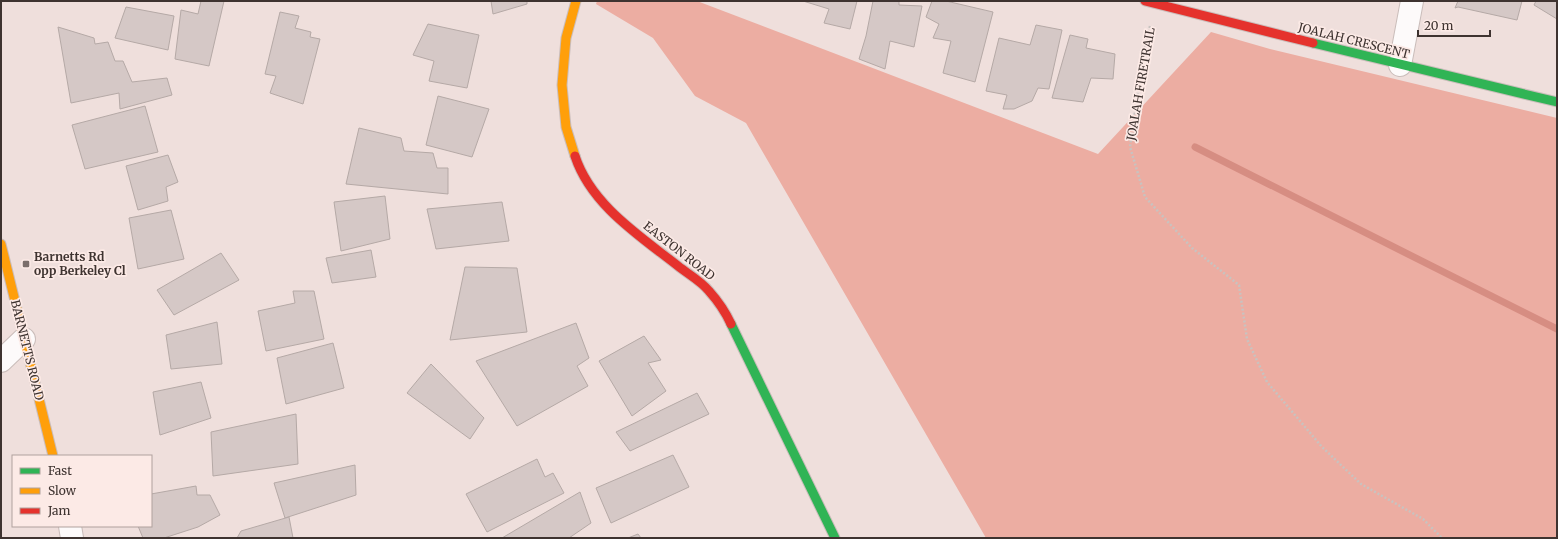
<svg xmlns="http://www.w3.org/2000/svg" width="1558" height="539" font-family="Merriweather,serif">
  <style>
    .forest { fill: #ecada2 }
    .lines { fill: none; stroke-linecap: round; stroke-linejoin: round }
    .stream { stroke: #d68d82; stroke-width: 7 }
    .building { fill: #d5c8c6; stroke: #b5a9a6 }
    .street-casing { stroke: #cabdba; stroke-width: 24 }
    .fast-casing { stroke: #cabdba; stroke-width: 11 }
    .slow-casing { stroke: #cabdba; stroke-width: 11 }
    .jam-casing { stroke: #cabdba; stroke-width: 11 }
    .path { stroke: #c8c3c0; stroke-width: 2.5; stroke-dasharray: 2 2; stroke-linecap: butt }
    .street { stroke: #fdfafa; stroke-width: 22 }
    .fast { stroke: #30b455; stroke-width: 9 }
    .slow { stroke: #ff9f0a; stroke-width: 9 }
    .jam { stroke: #e5322d; stroke-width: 9 }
    .poi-dot { fill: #7c6f6c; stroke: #fceae6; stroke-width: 1.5 }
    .labels { text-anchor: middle; stroke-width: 3.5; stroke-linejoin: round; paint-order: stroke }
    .street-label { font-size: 12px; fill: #3e3330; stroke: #fceae6 }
    .poi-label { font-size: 12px; font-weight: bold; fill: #3e3330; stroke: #fceae6; text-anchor: start }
  </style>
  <rect width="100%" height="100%" fill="#efdfdc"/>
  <path class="forest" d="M597,1H697L1098,154L1211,32L1270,49L1557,118V538H986L746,123L695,96L653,38L596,4Z"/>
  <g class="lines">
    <path class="stream" d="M1195,147L1557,329"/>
  </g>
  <g class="building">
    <path d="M201,1H224L209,66L175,59L181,10L198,14Z"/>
    <path d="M491,1H527V4L493,14Z"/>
    <path d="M803,1H857L850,29L824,23L829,9Z"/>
    <path d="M873,1H899V5L922,6L914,47L890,41L885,69L859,59L866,36Z"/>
    <path d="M932,1H946L993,12L975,82L943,73L951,41L933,38L939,24L926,17Z"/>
    <path d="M1458,1H1522L1517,20L1458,7L1455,8Z"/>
    <path d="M1536,1H1557V19L1534,5Z"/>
    <path d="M126,7L174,16L168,50L115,38Z"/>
    <path d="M280,12L299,16L295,28L311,32L310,37L320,39L303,104L270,93L276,76L265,74Z"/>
    <path d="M428,24L479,35L467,88L429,81L434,61L413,55Z"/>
    <path d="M1036,25L1062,30L1049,89L1038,88L1032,101L1014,109H1003L1007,95L986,91L999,38L1030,45Z"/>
    <path d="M58,27L94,38L95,44L108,42L115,61H123L132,82L167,78L172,95L120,109L119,93L71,103Z"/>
    <path d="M1070,35L1088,39L1086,48L1115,54L1113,79L1091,78L1083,102L1052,98Z"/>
    <path d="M438,96L489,109L472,157L426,145Z"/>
    <path d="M145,106L158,152L85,169L72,125Z"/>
    <path d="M359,128L401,138L404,151L433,153L437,168H448V194L346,184Z"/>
    <path d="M168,155L178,182L166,187L168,201L138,210L126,166Z"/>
    <path d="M385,196L390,239L341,251L334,202Z"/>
    <path d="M502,202L509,241L436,249L427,209Z"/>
    <path d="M171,210L184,259L138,269L129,218Z"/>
    <path d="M371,250L376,277L332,283L326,258Z"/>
    <path d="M221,253L239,280L174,315L157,290Z"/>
    <path d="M465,267L517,268L527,332L450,340Z"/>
    <path d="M293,291H314L324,339L266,351L258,311L295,303Z"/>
    <path d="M217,322L222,364L171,369L166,335Z"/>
    <path d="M576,323L589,358L577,366L588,386L517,426L476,361Z"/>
    <path d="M644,336L661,360L648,363L666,391L632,416L599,361Z"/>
    <path d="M333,343L344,388L286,404L277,358Z"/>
    <path d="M431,364L484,418L470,439L407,393Z"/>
    <path d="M201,382L211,418L160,435L153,392Z"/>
    <path d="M697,393L709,414L630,451L616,432Z"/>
    <path d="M296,414L298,464L213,476L211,432Z"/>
    <path d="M673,455L689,487L611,523L596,488Z"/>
    <path d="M537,459L545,477L553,473L564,493L487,532L466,494Z"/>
    <path d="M355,465L356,495L285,518L274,483Z"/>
    <path d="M196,486L197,495H210L220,515L198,527L164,538H143L138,526H151V494Z"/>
    <path d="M580,492L591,523L569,538H502Z"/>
    <path d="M289,517L293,538H237L241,531Z"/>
    <path d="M638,534L641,538H628Z"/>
  </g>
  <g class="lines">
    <g class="street-casing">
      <g id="street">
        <path d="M1400,65L1412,1"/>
        <path d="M1,361L24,339"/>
        <path d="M70,526L72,538"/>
      </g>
    </g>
    <g class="fast-casing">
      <g id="fast">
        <path d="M1313,43L1557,102"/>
        <path d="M731,324L835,538"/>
      </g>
    </g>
    <g class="slow-casing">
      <g id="slow">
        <path d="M575,156L566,127L562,85L566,38L576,1"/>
        <path d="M1,244L53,456"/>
      </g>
    </g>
    <g class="jam-casing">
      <g id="jam">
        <path d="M1145,1L1313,43"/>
        <path d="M575,156C591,205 640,236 678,266C688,274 701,281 709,291C718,301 725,311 731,324"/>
      </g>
    </g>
    <path class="path" d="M1150,26L1142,62L1130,147L1145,197L1192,248L1239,285L1247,339L1267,382L1322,447L1361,484L1423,519L1442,538"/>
    <use href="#street" class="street"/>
    <use href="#fast" class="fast"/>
    <use href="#slow" class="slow"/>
    <use href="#jam" class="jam"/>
  </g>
  <rect class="poi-dot" x="22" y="260" width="8" height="8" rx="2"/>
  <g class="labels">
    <g class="street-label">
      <text transform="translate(1354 41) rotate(14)" y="4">JOALAH CRESCENT</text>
      <text transform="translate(1141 84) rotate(-80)" y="4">JOALAH FIRETRAIL</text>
      <text transform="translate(679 251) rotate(38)" y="4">EASTON ROAD</text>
      <text transform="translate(27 350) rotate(76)" y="4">BARNETTS ROAD</text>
    </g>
    <g class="poi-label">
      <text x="34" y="261">Barnetts Rd<tspan x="34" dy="14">opp Berkeley Cl</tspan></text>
    </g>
  </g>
  <rect width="1558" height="539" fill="none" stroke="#3e3330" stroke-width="4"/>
  <rect x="12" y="455" width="140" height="72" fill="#fceae6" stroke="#b0a19d"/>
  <rect x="20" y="468" width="20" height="6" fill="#30b455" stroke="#b0a19d"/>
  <text x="48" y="475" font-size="12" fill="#3e3330">Fast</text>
  <rect x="20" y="488" width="20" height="6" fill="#ff9f0a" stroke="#b0a19d"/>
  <text x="48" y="495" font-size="12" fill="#3e3330">Slow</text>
  <rect x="20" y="508" width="20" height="6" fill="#e5322d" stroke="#b0a19d"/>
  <text x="48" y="515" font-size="12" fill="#3e3330">Jam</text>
  <path d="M1418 30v6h72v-6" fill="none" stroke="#3e3330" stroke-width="2"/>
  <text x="1424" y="30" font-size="12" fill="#3e3330" stroke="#fceae6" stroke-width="3" paint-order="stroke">20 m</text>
</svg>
